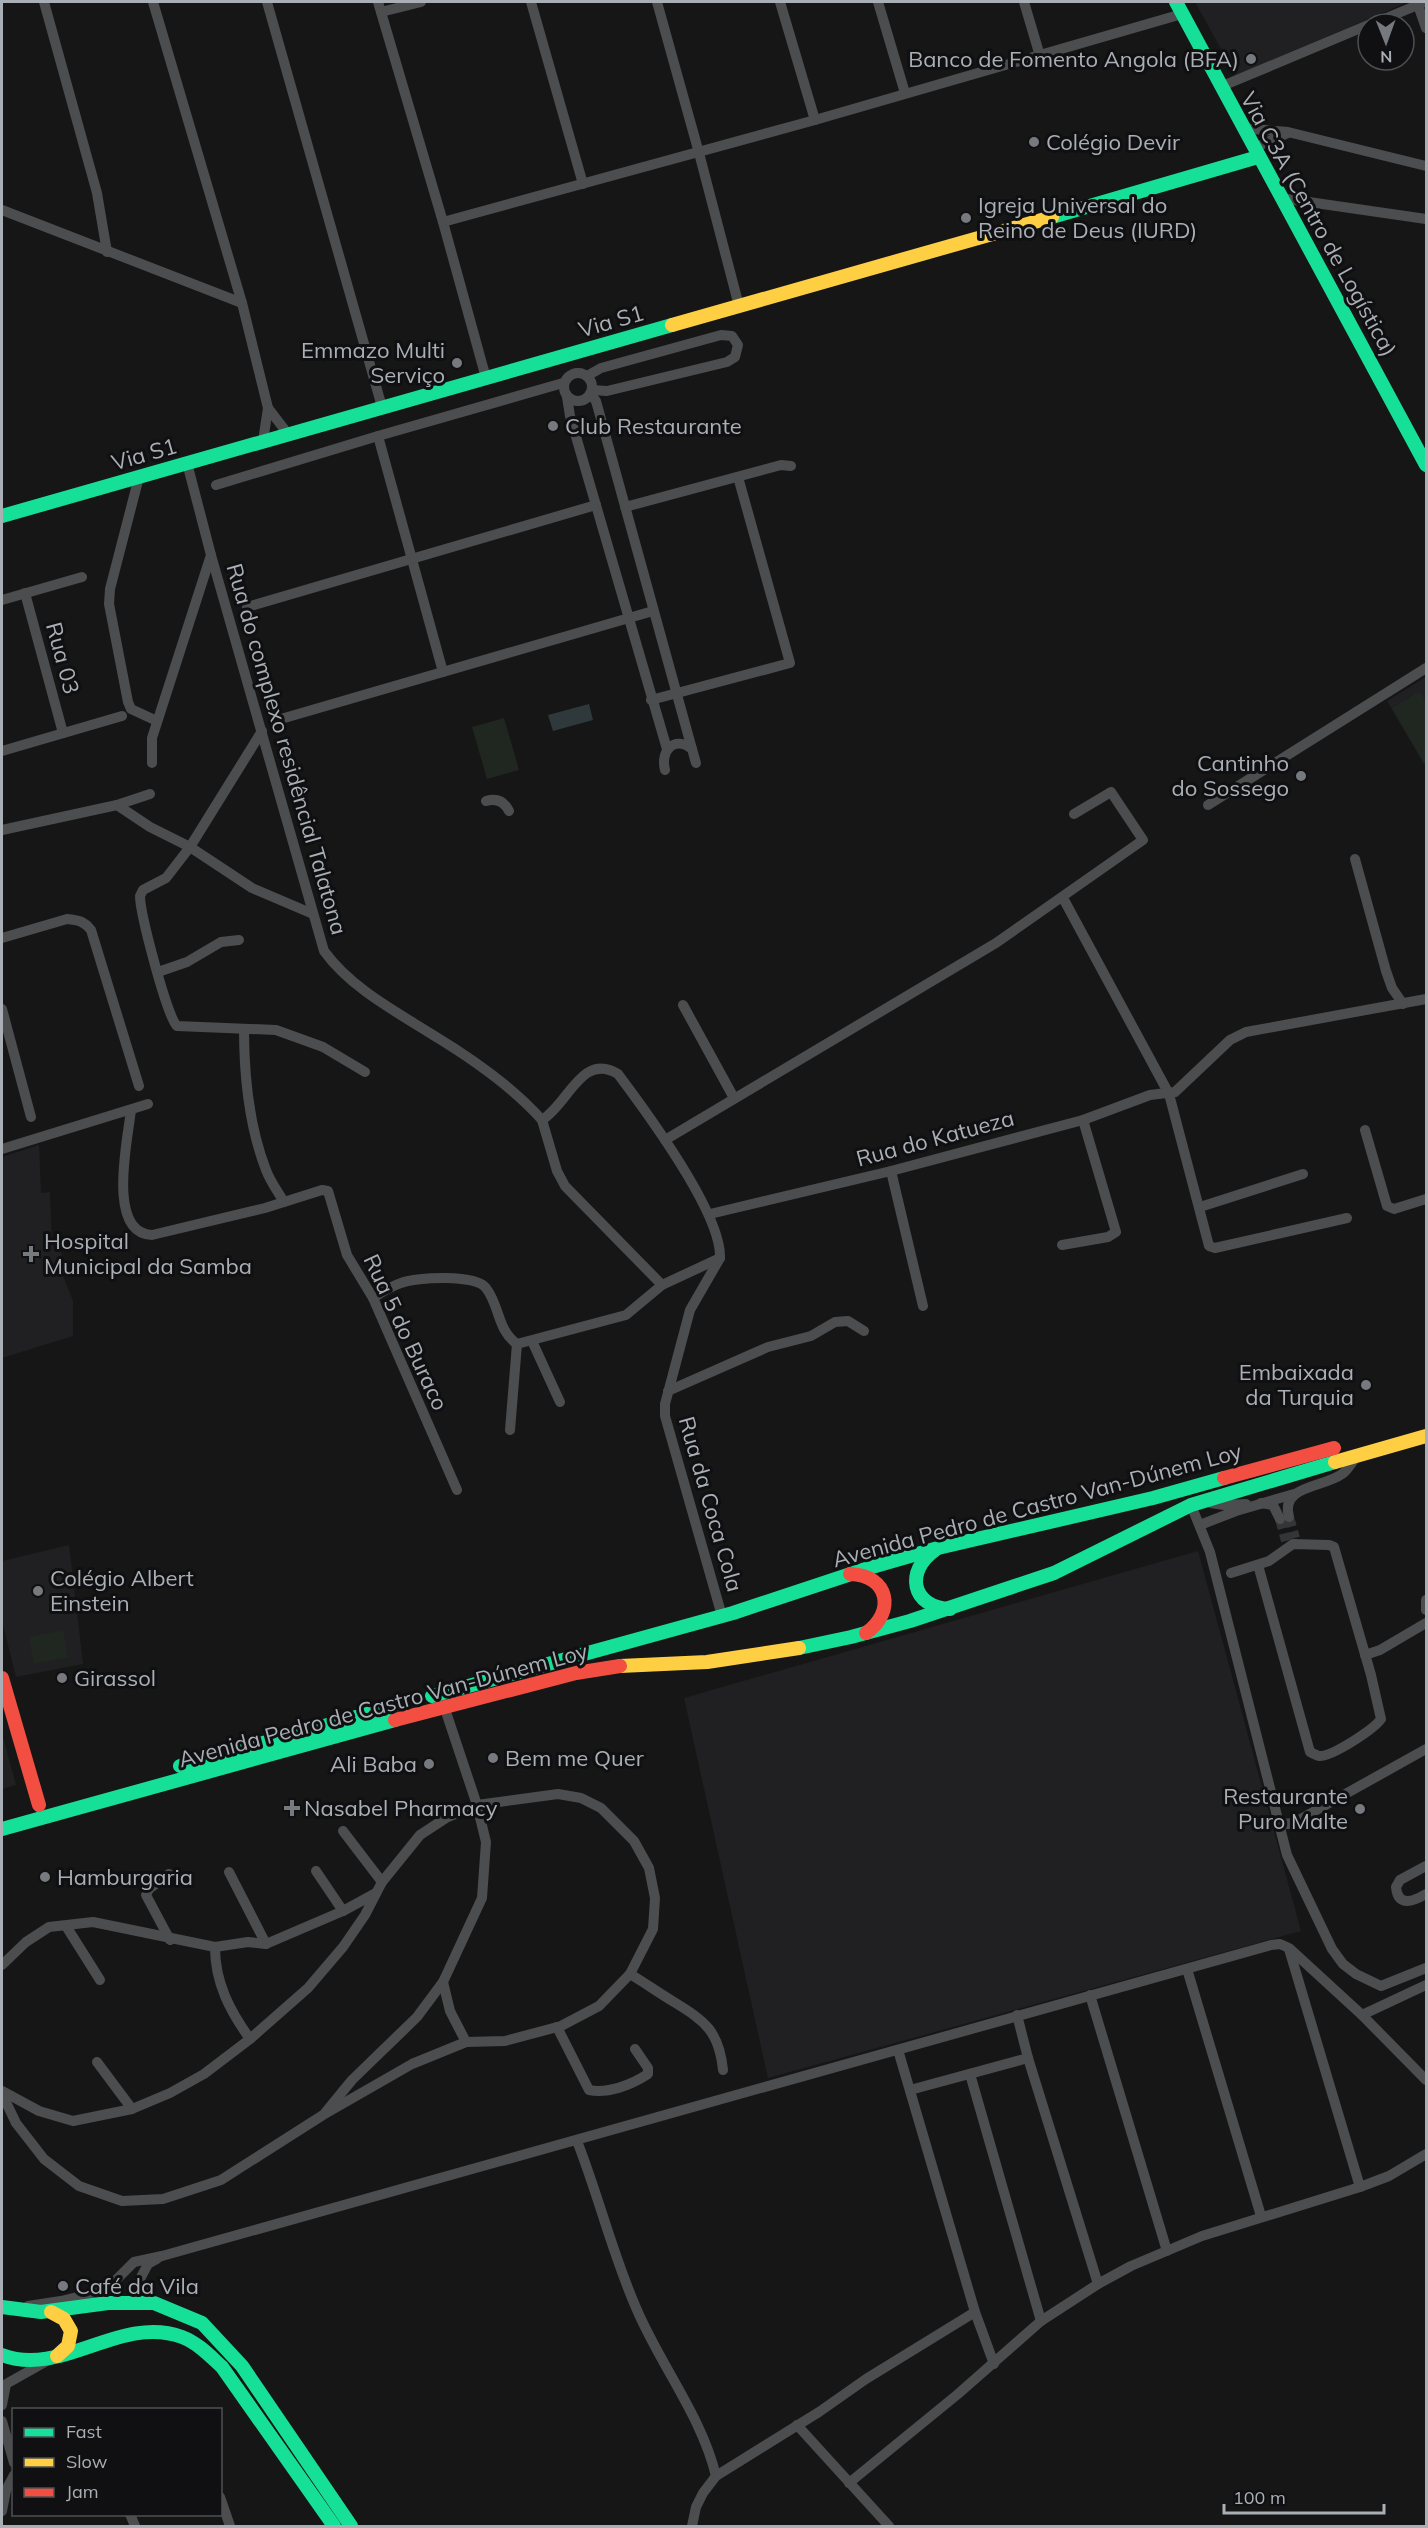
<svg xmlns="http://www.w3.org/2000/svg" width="1428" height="2528" font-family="Mulish,sans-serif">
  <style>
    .built { fill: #202022 }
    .green { fill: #202620 }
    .water { fill: #2f393c }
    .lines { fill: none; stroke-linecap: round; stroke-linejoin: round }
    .street-tunnel { stroke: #333536; stroke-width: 10; stroke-dasharray: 10 5; stroke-linecap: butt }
    .street { stroke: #4b4d4f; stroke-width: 10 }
    .fast { stroke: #16e098; stroke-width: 14 }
    .slow { stroke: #ffcf43; stroke-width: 14 }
    .jam { stroke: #f24e42; stroke-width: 14 }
    .poi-dot { fill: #76797d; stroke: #101012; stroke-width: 2 }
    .labels { text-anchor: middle; stroke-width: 6; stroke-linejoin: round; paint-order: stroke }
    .poi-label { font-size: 22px; fill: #a9afb5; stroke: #101012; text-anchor: start }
    .street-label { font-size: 22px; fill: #a9afb5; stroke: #101012 }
  </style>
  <rect width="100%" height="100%" fill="#161616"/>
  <g class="built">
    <path d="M1195,2H1408L1236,76Z"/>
    <path d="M1426,677V762L1424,764L1387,701Z"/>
    <path d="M39,1145L41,1193L50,1192L52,1245H59L64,1264L60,1268L73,1301V1336L2,1358V1157Z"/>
    <path d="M69,1545L83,1664L16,1677L2,1621V1561Z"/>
    <path d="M1198,1551L1301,1931L768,2078L684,1698Z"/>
    <path d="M2,1733L16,1785L2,1789Z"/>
  </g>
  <g class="green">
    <path d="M1420,691L1426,703V762L1424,763L1392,708Z"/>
    <path d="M504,718L519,770L487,779L472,727Z"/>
    <path d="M63,1630L68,1657L34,1664L29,1637Z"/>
  </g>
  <path class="water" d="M589,704L593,720L553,731L548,715Z"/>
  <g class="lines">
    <g class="street-tunnel">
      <path d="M1289,1517L1295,1538"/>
      <path d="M1280,1519L1286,1541"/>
    </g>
    <g class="street">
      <path d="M44,2L97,193L107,252"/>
      <path d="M153,2L242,303L268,408L288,434"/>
      <path d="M267,2L382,407"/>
      <path d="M378,2L443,222L486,378"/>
      <path d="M531,2L583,184"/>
      <path d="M657,2L699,153L739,306"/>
      <path d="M780,2L815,120"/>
      <path d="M878,2L905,93"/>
      <path d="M1024,2L1040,56"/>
      <path d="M1418,5L1426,28"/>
      <path d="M381,12L421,2"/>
      <path d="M1372,24L1425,2"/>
      <path d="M1220,87L1368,25"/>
      <path d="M1242,128L1288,132L1426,166"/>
      <path d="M1254,148L1288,133"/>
      <path d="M1281,198L1426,219"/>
      <path d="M2,210L242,303"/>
      <path d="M443,222L815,120L1182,14"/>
      <circle cx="578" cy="387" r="14"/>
      <path d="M587,376L601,368L721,335L732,336L738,345L735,357L727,362L607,391L592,390"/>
      <path d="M590,394L596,401L692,749"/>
      <path d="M567,397L570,416L667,749"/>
      <path d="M378,436L443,672"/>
      <path d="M263,441L268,408"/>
      <path d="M187,463L211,555L324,951C351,988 395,1011 433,1035C471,1058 512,1086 542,1120C569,1103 582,1052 618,1074C645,1110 722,1214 720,1258L690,1310L665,1404V1416L722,1616"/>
      <path d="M139,477L110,589L109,604L128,702L131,709L157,721"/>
      <path d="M216,485L378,436L563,383"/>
      <path d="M625,507L781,465L791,466"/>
      <path d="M25,593L63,733"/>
      <path d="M2,600L82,577"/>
      <path d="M247,607L596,505"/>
      <path d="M651,700L790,663L738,477"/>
      <path d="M274,721L653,611"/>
      <path d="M262,731L190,847L166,878L143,890L140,896C140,913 167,1017 177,1026L276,1030L323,1047L365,1072"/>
      <path d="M2,751L122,716"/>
      <path d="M152,763V738L211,555"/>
      <path d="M665,770C660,751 674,735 692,749L696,763"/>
      <path d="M486,801C496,798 504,801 509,811"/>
      <path d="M117,805L150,827L190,847L252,888L313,914"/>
      <path d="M1208,805L1426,668"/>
      <path d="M2,830L117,805L150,794"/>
      <path d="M1355,859L1386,971L1392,988L1403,1004"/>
      <path d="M1063,898L1169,1094L1209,1246L1215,1248L1347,1218"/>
      <path d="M2,938L67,919C78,920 84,921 91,930L139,1086"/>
      <path d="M158,972L187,962L221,942L239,940"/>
      <path d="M683,1005L734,1098"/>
      <path d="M2,1009L31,1117"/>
      <path d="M244,1029C244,1076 249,1126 266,1170C270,1181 278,1192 284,1202"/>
      <path d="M131,1110C128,1139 106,1233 152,1235L265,1208L322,1190L328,1191L347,1255L373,1298L457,1490"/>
      <path d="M542,1120L557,1171L565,1186L662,1285"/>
      <path d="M1365,1130L1387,1206L1394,1209L1426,1199"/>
      <path d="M665,1140L996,943L1143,840L1111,792L1074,814"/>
      <path d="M2,1149L148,1104"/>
      <path d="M891,1171L923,1306"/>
      <path d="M1200,1207L1303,1174"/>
      <path d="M710,1214L891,1171L1083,1120L1150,1095L1175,1092L1230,1040L1246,1032L1426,999"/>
      <path d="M1062,1245L1108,1237L1116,1232L1083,1120"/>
      <path d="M373,1298C382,1292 391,1286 401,1283C417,1277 476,1274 486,1288C500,1306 497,1330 517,1344L626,1315L662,1285L720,1258"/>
      <path d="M532,1341L560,1402"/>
      <path d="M668,1391L768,1347L811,1336L835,1322L848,1321L864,1331"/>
      <path d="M510,1430L517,1344"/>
      <path d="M1211,1503L1224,1505L1246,1504"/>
      <path d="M1261,1503L1273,1505L1280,1519"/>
      <path d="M1191,1505L1210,1552L1287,1855L1332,1949L1343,1964L1356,1974L1381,1986L1426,1968"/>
      <path d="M1289,1517C1280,1485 1323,1488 1342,1474C1348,1470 1352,1462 1357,1455"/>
      <path d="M1200,1525L1236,1511L1294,1494"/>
      <path d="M1231,1573L1269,1561L1293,1544L1329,1545L1334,1547L1371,1675L1381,1719C1374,1729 1332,1757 1319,1756C1318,1756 1312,1753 1310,1752L1258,1565"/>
      <path d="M1426,1600V1610"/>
      <path d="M1365,1655L1380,1650L1426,1623"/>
      <path d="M1278,1822L1288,1824L1297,1821L1426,1749"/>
      <path d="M343,1831L382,1882"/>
      <path d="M1426,1866L1400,1880L1396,1887C1398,1908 1414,1901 1426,1894"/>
      <path d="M316,1871L343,1911"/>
      <path d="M229,1872L266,1944"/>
      <path d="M169,1874L149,1889L146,1895L170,1940"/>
      <path d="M66,1926L100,1980"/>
      <path d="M215,1947C215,1983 230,2011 250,2039"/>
      <path d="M1289,1949L1360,2187"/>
      <path d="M2,1965L26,1942L49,1927L93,1922L215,1947L248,1942L266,1944L343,1911L376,1893"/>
      <path d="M1187,1969L1261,2216"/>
      <path d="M630,1974C645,1983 659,1993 674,2002C705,2021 719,2031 723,2070"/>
      <path d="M443,1982L450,2011L466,2042"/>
      <path d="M1090,1995L1167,2251"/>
      <path d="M1017,2015L1028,2058L1098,2284"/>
      <path d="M1362,2015L1426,1985"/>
      <path d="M557,2027L589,2090C608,2094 631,2085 648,2074V2068L635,2049"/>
      <path d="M898,2050L975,2312L994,2364"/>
      <path d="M97,2062L132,2109"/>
      <path d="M970,2074L1041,2321"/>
      <path d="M910,2090L1028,2058"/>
      <path d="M2,2091L39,2111L73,2121L132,2109L170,2093L204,2074L250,2039L308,1988L343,1947L365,1915L382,1882L420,1835L446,1818L477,1805L558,1794L581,1798L601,1808L634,1841L649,1868L655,1898L653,1929L630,1974L599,2006L561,2026L505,2041L466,2042L412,2064L323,2115L221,2180L163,2199L122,2201L79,2186L44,2159L16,2123L2,2094"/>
      <path d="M325,2113L352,2080L417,2017L443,1982L482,1898L486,1842L477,1805L444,1706"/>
      <path d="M577,2141C599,2197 613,2256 637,2310C661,2366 702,2417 716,2476"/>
      <path d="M154,2303L147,2296L139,2281L148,2264L157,2259"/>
      <path d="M28,2306L61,2301L101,2291L114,2282L134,2262L162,2256L1271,1945L1280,1944L1289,1948L1362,2015L1426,2080"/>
      <path d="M2,2405L6,2384L47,2361"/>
      <path d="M2,2421L14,2463"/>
      <path d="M797,2425L889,2526"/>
      <path d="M849,2483L958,2394L1041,2321L1098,2284L1131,2266L1202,2236L1360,2187L1389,2176L1426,2154"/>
      <path d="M220,2497L230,2526"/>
      <path d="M2,2511L6,2490L14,2475"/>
      <path d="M130,2514L135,2526"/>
      <path d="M692,2526L696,2507L703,2493L716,2476L819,2412L866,2379L975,2312"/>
    </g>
    <g class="fast">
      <path d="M1176,2L1426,465"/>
      <path d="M1052,217L1258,157"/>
      <path d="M2,516L672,325"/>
      <path d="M935,1550C905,1571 911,1607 950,1609"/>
      <path d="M799,1648L851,1637L910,1621L1054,1573L1191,1505L1335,1462"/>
      <path d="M432,1696L733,1613L872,1567L938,1548L1153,1498L1224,1478"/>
      <path d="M180,1766L392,1707"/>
      <path d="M2,1829L395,1720"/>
      <path d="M2,2307L41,2312L108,2303H154L202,2323L242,2366L351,2526"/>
      <path d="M2,2355C62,2378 120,2314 182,2337C198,2343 210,2356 222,2367L334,2526"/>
    </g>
    <g class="slow">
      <path d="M672,325L1052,217"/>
      <path d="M1335,1462L1426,1436"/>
      <path d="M620,1666L707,1662L799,1648"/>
      <path d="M51,2312L64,2319L71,2331L68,2346L57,2356"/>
    </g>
    <g class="jam">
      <path d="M1224,1478L1334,1448"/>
      <path d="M850,1574C889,1575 896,1612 866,1633"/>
      <path d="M2,1678L39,1805"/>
      <path d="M395,1720L576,1673L620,1666"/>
    </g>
  </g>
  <g class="poi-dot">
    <circle cx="1251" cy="59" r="6"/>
    <circle cx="1034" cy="142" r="6"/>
    <circle cx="966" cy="218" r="6"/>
    <circle cx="457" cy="363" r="6"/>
    <circle cx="553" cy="426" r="6"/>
    <circle cx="1301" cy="776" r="6"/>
    <path d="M28 1245h6v6h6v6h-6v6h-6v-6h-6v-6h6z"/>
    <circle cx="1366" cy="1385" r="6"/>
    <circle cx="38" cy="1591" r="6"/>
    <circle cx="62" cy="1678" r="6"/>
    <circle cx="493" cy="1758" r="6"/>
    <circle cx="429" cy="1764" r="6"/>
    <path d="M289 1799h6v6h6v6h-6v6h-6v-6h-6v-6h6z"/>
    <circle cx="1360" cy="1809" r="6"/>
    <circle cx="45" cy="1877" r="6"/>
    <circle cx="63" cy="2286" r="6"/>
  </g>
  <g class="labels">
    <g class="poi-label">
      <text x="1239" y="67" text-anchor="end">Banco de Fomento Angola (BFA)</text>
      <text x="1046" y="150">Colégio Devir</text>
      <text x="978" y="213">Igreja Universal do<tspan x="978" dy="25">Reino de Deus (IURD)</tspan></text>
      <text x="445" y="358" text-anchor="end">Emmazo Multi<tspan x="445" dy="25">Serviço</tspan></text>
      <text x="565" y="434">Club Restaurante</text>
      <text x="1289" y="771" text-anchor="end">Cantinho<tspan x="1289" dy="25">do Sossego</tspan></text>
      <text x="44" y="1249">Hospital<tspan x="44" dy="25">Municipal da Samba</tspan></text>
      <text x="1354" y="1380" text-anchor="end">Embaixada<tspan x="1354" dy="25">da Turquia</tspan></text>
      <text x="50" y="1586">Colégio Albert<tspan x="50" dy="25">Einstein</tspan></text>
      <text x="74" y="1686">Girassol</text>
      <text x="505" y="1766">Bem me Quer</text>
      <text x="417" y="1772" text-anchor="end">Ali Baba</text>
      <text x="1348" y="1804" text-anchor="end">Restaurante<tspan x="1348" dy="25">Puro Malte</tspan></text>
      <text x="304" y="1816">Nasabel Pharmacy</text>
      <text x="57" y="1885">Hamburgaria</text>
      <text x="75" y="2294">Café da Vila</text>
    </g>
    <g class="street-label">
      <text transform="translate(1319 224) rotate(61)" y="8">Via C3A (Centro de Logística)</text>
      <text transform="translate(611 321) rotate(-16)" y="8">Via S1</text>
      <text transform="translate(144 454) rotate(-16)" y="8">Via S1</text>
      <text transform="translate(63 658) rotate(75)" y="8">Rua 03</text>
      <text transform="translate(287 749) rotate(74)" y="8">Rua do complexo residêncial Talatona</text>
      <text transform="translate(935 1138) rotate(-15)" y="8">Rua do Katueza</text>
      <text transform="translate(406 1332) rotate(65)" y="8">Rua 5 do Buraco</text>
      <text transform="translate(711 1504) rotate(74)" y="8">Rua da Coca Cola</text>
      <text transform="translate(1037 1505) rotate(-15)" y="8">Avenida Pedro de Castro Van-Dúnem Loy</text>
      <text transform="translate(383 1705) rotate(-15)" y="8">Avenida Pedro de Castro Van-Dúnem Loy</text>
    </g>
  </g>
  <rect width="1428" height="2528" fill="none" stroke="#a9afb5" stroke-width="6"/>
  <rect x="12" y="2408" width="210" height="108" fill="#101012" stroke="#4d5053" stroke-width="1.5"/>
  <rect x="24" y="2428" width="30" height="9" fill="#16e098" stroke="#4d5053" stroke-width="1.5"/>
  <text x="66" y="2438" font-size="18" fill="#a9afb5">Fast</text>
  <rect x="24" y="2458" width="30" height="9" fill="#ffcf43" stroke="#4d5053" stroke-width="1.5"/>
  <text x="66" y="2468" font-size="18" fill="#a9afb5">Slow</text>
  <rect x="24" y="2488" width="30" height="9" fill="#f24e42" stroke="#4d5053" stroke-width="1.5"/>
  <text x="66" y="2498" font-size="18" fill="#a9afb5">Jam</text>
  <g transform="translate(1386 42) rotate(179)"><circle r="28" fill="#101012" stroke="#4d5053" stroke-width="1.5"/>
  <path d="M0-4.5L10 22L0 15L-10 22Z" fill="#76797d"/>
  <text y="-9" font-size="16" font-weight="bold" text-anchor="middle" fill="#a9afb5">N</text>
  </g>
  <path d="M1224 2504v9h160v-9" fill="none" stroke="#a9afb5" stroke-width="3"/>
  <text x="1233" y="2504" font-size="18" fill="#a9afb5" stroke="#101012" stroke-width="4.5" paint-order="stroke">100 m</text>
</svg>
